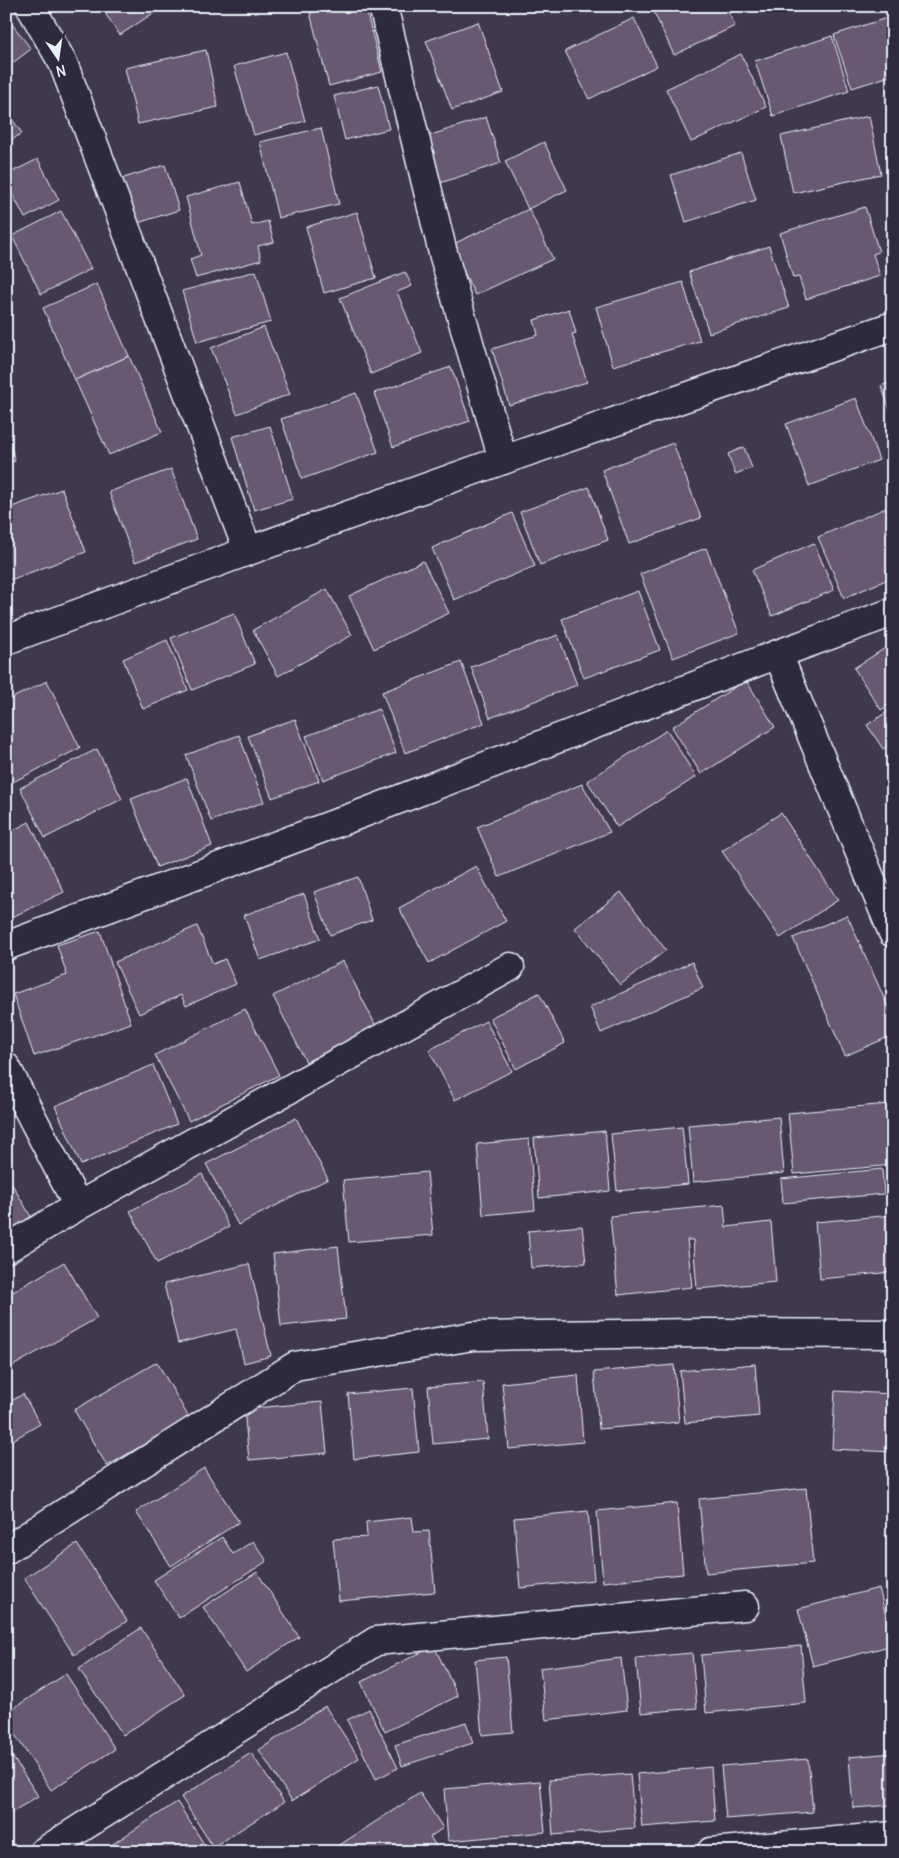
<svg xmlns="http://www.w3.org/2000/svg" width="899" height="1858" font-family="Delius,sans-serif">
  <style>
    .building { fill: #695872; stroke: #e8f1f8 }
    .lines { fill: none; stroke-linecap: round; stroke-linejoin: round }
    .minor-casing { stroke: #e8f1f8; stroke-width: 31 }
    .secondary-casing { stroke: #e8f1f8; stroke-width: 31 }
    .minor { stroke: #2f2a3d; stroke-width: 28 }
    .secondary { stroke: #2f2a3d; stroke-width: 28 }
  </style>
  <rect width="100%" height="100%" fill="#40384d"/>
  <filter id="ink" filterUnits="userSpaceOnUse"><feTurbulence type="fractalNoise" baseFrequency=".02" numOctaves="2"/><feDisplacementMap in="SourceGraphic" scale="10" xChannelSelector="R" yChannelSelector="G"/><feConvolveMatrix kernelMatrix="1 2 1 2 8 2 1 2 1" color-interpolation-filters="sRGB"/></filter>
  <g filter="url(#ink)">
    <g class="building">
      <path d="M100,6H164L120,35Z"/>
      <path d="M334,6H365L382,72L329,86L310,13Z"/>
      <path d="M651,6H726L735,26L674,55Z"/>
      <path d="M6,16L31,49L6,68Z"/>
      <path d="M893,16V75L852,88L834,35Z"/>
      <path d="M634,18L657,66L589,99L565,51Z"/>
      <path d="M478,22L503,92L452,110L426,41Z"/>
      <path d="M832,36L849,91L773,116L755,61Z"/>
      <path d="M206,50L218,107L138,124L125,68Z"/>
      <path d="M286,52L305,121L254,135L234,66Z"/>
      <path d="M741,54L766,107L691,142L666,89Z"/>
      <path d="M378,85L389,129L345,140L334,96Z"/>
      <path d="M6,111L22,133L6,144Z"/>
      <path d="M869,116L881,174L793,193L781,136Z"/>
      <path d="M486,117L501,163L431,186L416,140Z"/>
      <path d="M321,128L339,204L278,218L260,142Z"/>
      <path d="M544,142L567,190L528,209L505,161Z"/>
      <path d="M741,153L756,200L686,222L671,175Z"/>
      <path d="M38,159L59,200L25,218L6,182V175Z"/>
      <path d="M165,165L179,210L125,227L111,182Z"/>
      <path d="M240,182L252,225L268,221L274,242L258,246L261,260L196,278L190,259L201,255L186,197Z"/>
      <path d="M865,207L879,252L873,254L880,276L806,299L799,277L793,278L780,233Z"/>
      <path d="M529,209L553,259L475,295L451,245Z"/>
      <path d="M61,211L91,269L41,294L12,236Z"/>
      <path d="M357,212L376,278L324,293L306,227Z"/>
      <path d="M769,246L789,308L709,333L689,272Z"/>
      <path d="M256,271L271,322L197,342L182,291Z"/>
      <path d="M405,272L412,286L397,292L422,353L371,374L340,298Z"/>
      <path d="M683,282L700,341L613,366L596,307Z"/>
      <path d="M97,284L129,356L75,380L43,308Z"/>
      <path d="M569,309L576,333L572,334L587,382L509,405L492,349L538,335L534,320Z"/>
      <path d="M264,327L290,394L237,414L211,348Z"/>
      <path d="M129,356L162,432L109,455L75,380Z"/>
      <path d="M451,367L470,421L393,447L374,393Z"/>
      <path d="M893,381V418L881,386Z"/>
      <path d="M356,393L378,452L302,479L281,419Z"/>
      <path d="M856,398L879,460L809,486L786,424Z"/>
      <path d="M270,426L293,499L254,510L232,437Z"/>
      <path d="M6,430L15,461L6,464Z"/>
      <path d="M673,443L701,518L629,544L602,470Z"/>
      <path d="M744,447L752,468L735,474L728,454Z"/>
      <path d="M171,469L197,539L135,562L109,492Z"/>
      <path d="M589,487L608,540L540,565L520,512Z"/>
      <path d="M62,489L86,552L10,580L6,570V509Z"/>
      <path d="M893,505V577L844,598L818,537Z"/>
      <path d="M512,513L535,566L454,600L432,548Z"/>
      <path d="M814,543L834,590L772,616L752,570Z"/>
      <path d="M706,548L739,633L673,658L640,574Z"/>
      <path d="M423,561L449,613L374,649L349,596Z"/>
      <path d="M327,589L352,635L278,676L253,630Z"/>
      <path d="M638,591L660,650L584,678L562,619Z"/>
      <path d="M234,613L255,664L192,690L171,638Z"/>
      <path d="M558,635L577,685L490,718L471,667Z"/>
      <path d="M167,640L188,690L143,709L123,659Z"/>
      <path d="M893,643V702L881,710L854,668Z"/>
      <path d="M461,662L484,723L405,753L382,692Z"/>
      <path d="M746,680L775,727L701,774L672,727Z"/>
      <path d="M47,681L80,748L11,783L6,773V701Z"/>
      <path d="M893,708V742L883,749L867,725Z"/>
      <path d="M379,709L396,753L323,780L306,736Z"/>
      <path d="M295,719L319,781L272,798L248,736Z"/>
      <path d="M667,730L696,777L617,827L587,781Z"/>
      <path d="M239,735L264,802L211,821L186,755Z"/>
      <path d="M97,749L122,799L45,838L20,788Z"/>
      <path d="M187,778L212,846L157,867L131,799Z"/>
      <path d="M582,784L610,832L499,877L477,827Z"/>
      <path d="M781,813L838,900L780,938L722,851Z"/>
      <path d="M29,822L64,892L6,920V834Z"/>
      <path d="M476,866L506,921L429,963L399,908Z"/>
      <path d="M358,877L372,920L330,935L314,892Z"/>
      <path d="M621,892L666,950L620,985L575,928Z"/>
      <path d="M304,894L320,939L260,960L244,915Z"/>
      <path d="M847,915L893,1018V1035L845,1056L793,938Z"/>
      <path d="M197,926L213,964L225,959L236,984L186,1006L181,995L139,1014L115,962Z"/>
      <path d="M100,931L131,1023L34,1056L13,994L67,975L57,945Z"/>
      <path d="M343,961L376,1026L306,1062L273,996Z"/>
      <path d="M692,962L703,988L601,1033L590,1007Z"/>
      <path d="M539,993L565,1043L516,1069L490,1018Z"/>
      <path d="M245,1009L279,1075L189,1121L155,1055Z"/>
      <path d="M486,1021L512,1071L455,1100L429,1050Z"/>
      <path d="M153,1065L177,1124L81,1165L55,1106Z"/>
      <path d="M888,1104L893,1165L794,1174L788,1113Z"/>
      <path d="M779,1117L784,1173L693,1182L688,1125Z"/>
      <path d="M296,1118L328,1179L238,1225L206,1164Z"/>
      <path d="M682,1127L688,1184L617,1191L611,1134Z"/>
      <path d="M605,1131L610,1191L539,1198L534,1138Z"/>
      <path d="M529,1139L535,1210L483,1215L477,1144Z"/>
      <path d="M882,1169L884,1194L783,1203L781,1179Z"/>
      <path d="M427,1172L433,1235L349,1242L343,1180Z"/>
      <path d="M6,1174L33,1220L6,1235Z"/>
      <path d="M202,1174L229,1227L157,1263L130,1211Z"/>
      <path d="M724,1205L726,1227L771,1222L776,1282L697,1289L693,1240H687L692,1287L618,1295L610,1216Z"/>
      <path d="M893,1215V1272L820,1279L815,1222Z"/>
      <path d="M582,1226L586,1263L531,1268L528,1231Z"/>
      <path d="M338,1246L346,1319L281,1326L273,1254Z"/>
      <path d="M64,1262L97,1318L11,1367L6,1358V1296Z"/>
      <path d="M249,1264L271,1356L244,1363L236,1329L178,1343L164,1284Z"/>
      <path d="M157,1362L189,1418L107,1466L74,1410Z"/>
      <path d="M755,1364L759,1416L685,1423L680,1371Z"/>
      <path d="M674,1365L679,1422L599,1429L594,1372Z"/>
      <path d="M578,1375L583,1442L509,1449L502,1383Z"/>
      <path d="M483,1382L488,1439L433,1444L428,1387Z"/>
      <path d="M413,1388L419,1452L354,1459L348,1394Z"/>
      <path d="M835,1391L893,1394V1452L832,1449Z"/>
      <path d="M23,1394L40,1424L6,1444V1404Z"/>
      <path d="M322,1402L327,1453L249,1460L244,1409Z"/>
      <path d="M204,1468L239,1522L171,1566L136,1512Z"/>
      <path d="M806,1488L813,1563L706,1573L699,1499Z"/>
      <path d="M677,1503L683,1574L603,1582L597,1511Z"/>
      <path d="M588,1511L594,1580L520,1588L514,1518Z"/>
      <path d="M412,1517L414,1532L429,1531L435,1592L339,1601L333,1539L367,1537L366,1522Z"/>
      <path d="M222,1537L233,1554L253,1541L267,1561L179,1618L154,1580Z"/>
      <path d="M77,1544L127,1621L74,1655L24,1578Z"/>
      <path d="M257,1572L299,1637L246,1672L203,1607Z"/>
      <path d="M879,1588L893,1645L813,1666L798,1609Z"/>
      <path d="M141,1628L185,1695L123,1735L79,1669Z"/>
      <path d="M434,1646L458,1696L385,1732L361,1682Z"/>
      <path d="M801,1646L806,1703L706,1713L701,1655Z"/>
      <path d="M692,1653L697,1708L641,1713L636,1658Z"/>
      <path d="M506,1657L513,1732L482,1735L475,1660Z"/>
      <path d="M621,1658L627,1710L546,1720L540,1668Z"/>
      <path d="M66,1674L115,1749L51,1790L6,1721V1713Z"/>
      <path d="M325,1706L359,1758L292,1801L259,1750Z"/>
      <path d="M369,1709L398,1768L376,1779L347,1720Z"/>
      <path d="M466,1722L473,1743L402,1766L395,1745Z"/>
      <path d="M8,1750L38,1796L6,1816V1751Z"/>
      <path d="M251,1753L284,1802L213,1847L181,1797Z"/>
      <path d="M893,1753V1805L853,1808L849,1757Z"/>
      <path d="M808,1759L813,1812L726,1819L721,1766Z"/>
      <path d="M711,1767L715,1821L642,1827L637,1774Z"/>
      <path d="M630,1774L635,1828L553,1835L549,1780Z"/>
      <path d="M540,1781L545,1832L448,1841L444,1789Z"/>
      <path d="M420,1793L443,1828L430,1837L440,1852H337L335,1848Z"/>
      <path d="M177,1802L206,1847L199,1852H107L105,1849Z"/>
    </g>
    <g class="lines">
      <g class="minor-casing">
        <g id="minor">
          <path d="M30,6L63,63L248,551"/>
          <path d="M383,6L443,253L503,460"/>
          <path d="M778,654L893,933"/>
          <path d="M6,946L366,812L778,654L893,612"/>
          <path d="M6,1067L78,1206"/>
          <path d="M6,1249L78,1206L510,967"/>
          <path d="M6,1550L295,1366L473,1336L701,1333L893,1334"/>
          <path d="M43,1852L376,1641L745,1606"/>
          <path d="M711,1852L893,1836"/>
        </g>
      </g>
      <g class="secondary-casing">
        <path id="secondary" d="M6,640L248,551L503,460L893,326"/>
      </g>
      <use href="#minor" class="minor"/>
      <use href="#secondary" class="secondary"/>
    </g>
  </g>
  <rect width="899" height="1858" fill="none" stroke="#2f2a3d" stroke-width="25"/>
  <rect x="12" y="12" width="874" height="1833" fill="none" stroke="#e8f1f8" stroke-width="2" filter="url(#ink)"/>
  <g transform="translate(58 58) rotate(167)" stroke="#2f2a3d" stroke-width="4" paint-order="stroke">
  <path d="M0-4L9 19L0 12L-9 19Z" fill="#e8f1f8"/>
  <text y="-8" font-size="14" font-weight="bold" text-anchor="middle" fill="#e8f1f8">N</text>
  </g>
</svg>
